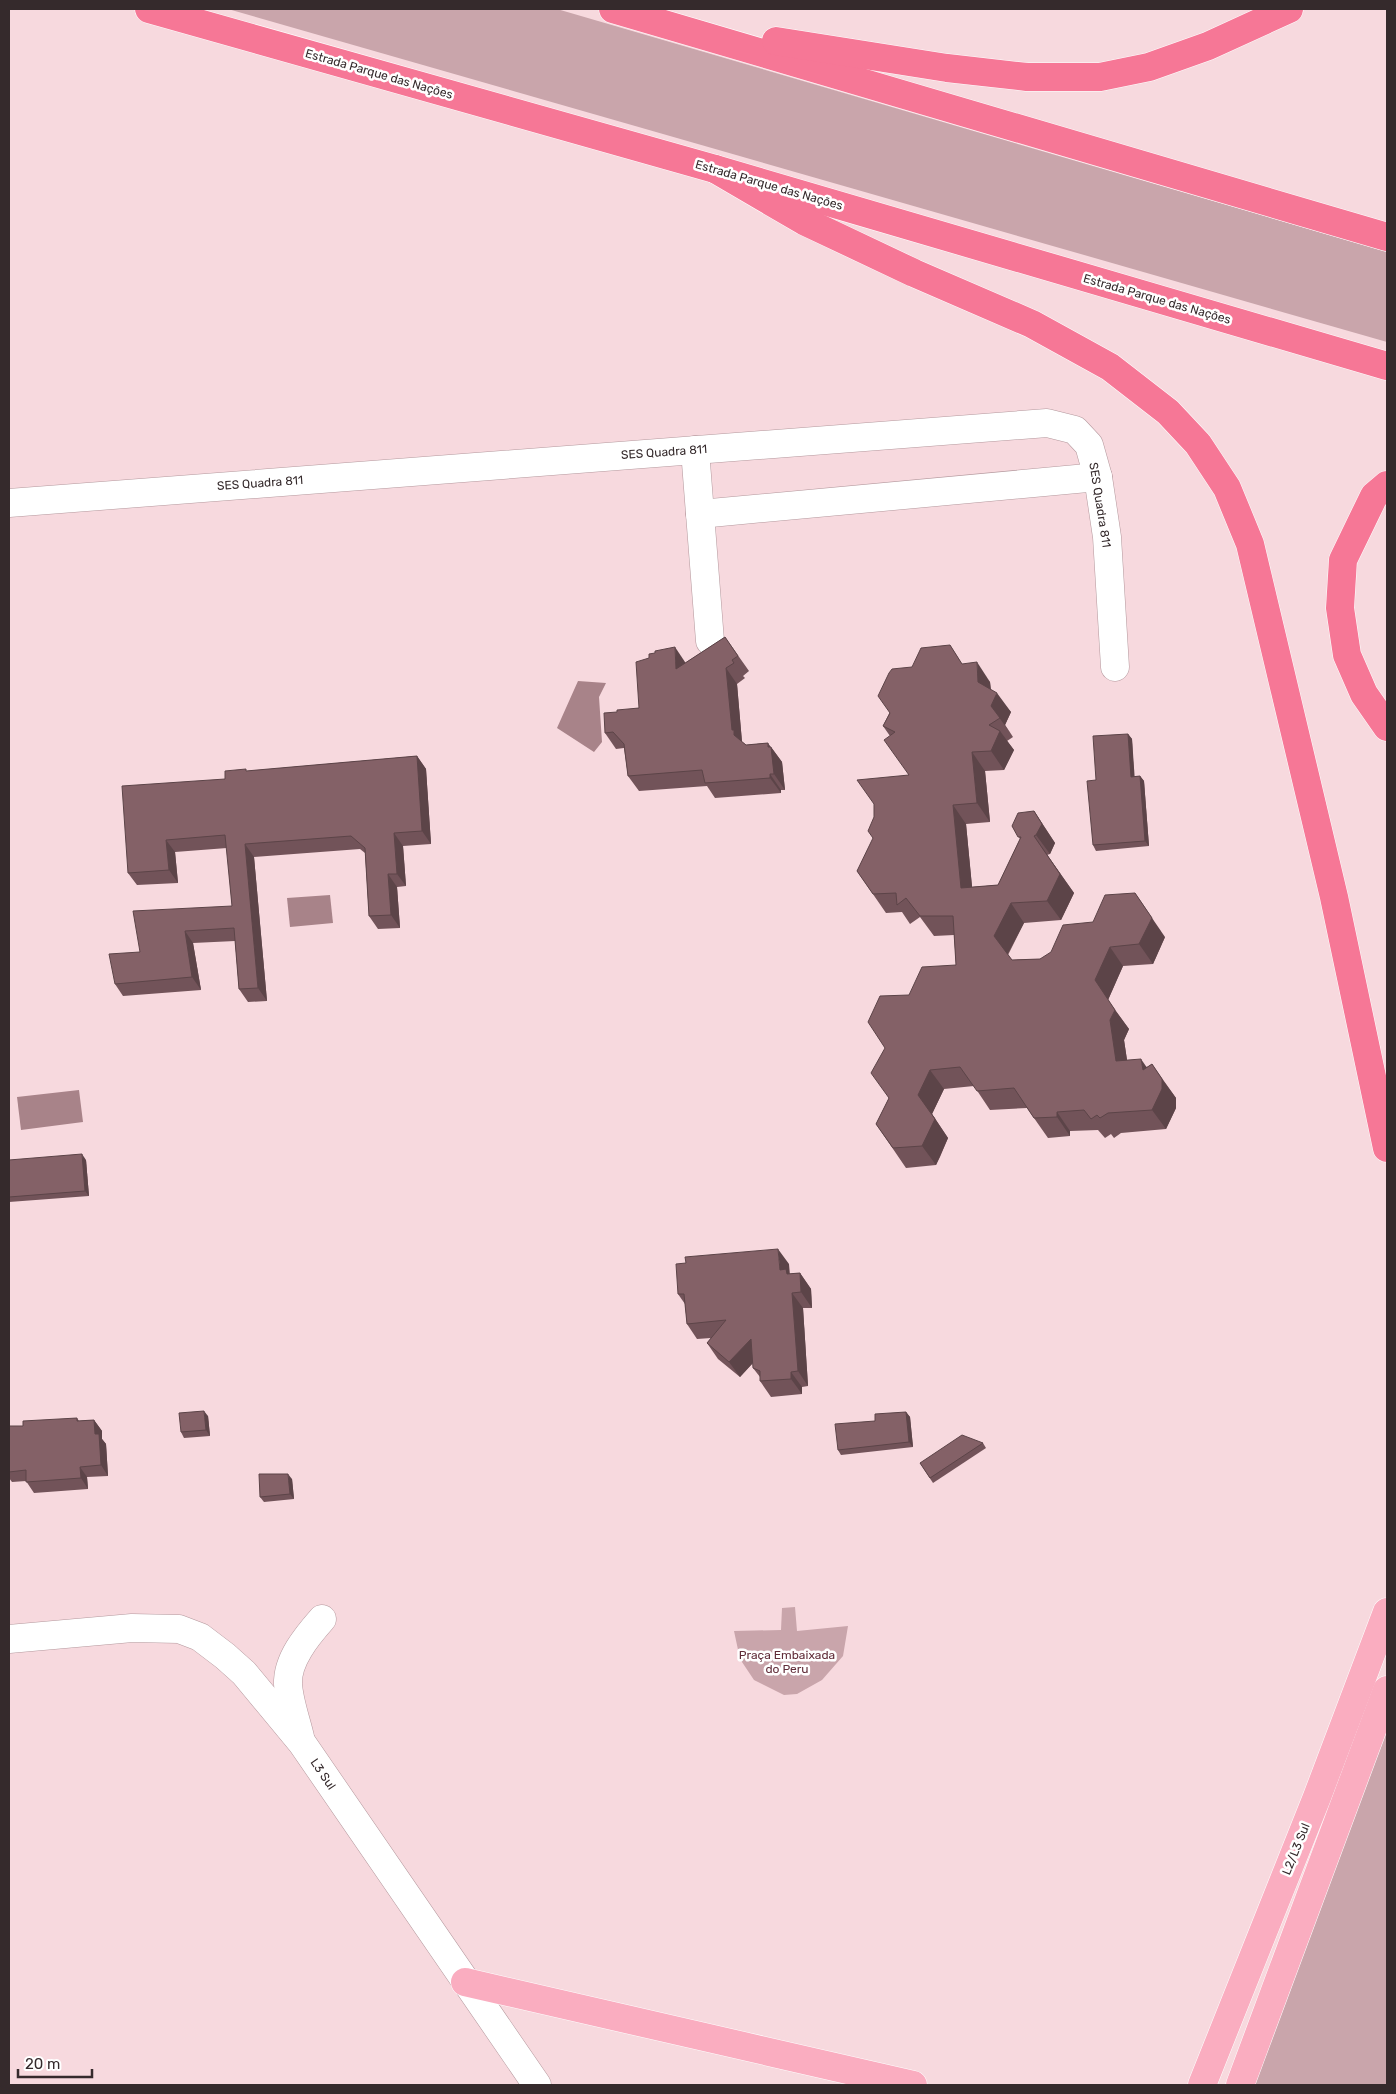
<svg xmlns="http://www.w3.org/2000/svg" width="1396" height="2094" font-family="Rubik,sans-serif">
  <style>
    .green { fill: #c9a5ab }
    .water { fill: #a88389 }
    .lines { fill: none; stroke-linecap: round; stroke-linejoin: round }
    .minor-casing { stroke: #b4989d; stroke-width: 29 }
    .major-casing { stroke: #fff; stroke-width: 29 }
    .highway-casing { stroke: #fff; stroke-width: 29 }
    .minor { stroke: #fff; stroke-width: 28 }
    .major { stroke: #faadc0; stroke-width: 28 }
    .highway { stroke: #f67796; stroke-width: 28 }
    .wall { fill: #725359 }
    .shaded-wall { fill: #5c4448 }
    .building { fill: #846167; stroke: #5c4448 }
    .labels { text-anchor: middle; stroke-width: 5; stroke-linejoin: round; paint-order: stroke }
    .street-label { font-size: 12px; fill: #352a2c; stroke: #fff }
    .park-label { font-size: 12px; fill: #612d39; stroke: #fff }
  </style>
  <rect width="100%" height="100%" fill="#f7d9de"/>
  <g class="green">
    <path d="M228,9H557L1387,252V342Z"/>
    <path d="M795,1607L797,1631L848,1626L843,1656L822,1680L797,1694L784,1695L754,1680L740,1659L734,1631L781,1630L782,1608Z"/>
    <path d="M1387,1682V2085H1245Z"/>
  </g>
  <g class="water">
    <path d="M578,681L606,683L599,697L602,742L594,752L557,728Z"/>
    <path d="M330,895L333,923L290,927L287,898Z"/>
    <path d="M79,1090L83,1122L21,1130L17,1097Z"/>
  </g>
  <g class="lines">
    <g class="minor-casing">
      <g id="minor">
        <path d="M695,450L710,641"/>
        <path d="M9,503L1047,423L1075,430L1089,445L1098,477L1107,537L1115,667"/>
        <path d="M700,514L1098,477"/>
        <path d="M9,1639L132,1628L179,1629L200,1637L225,1656L244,1673L302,1743L537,2085"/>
        <path d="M300,1737C296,1720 289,1701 288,1684C287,1660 307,1636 322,1619"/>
      </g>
    </g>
    <g class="major-casing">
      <g id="major">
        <path d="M465,1982L913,2085"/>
        <path d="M1202,2085L1317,1797L1387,1612"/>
        <path d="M1240,2085L1387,1690"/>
      </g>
    </g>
    <g class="highway-casing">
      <g id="highway">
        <path d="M149,9L715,169L1387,366"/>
        <path d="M613,9L1387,237"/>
        <path d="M776,41L947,68L1027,77H1100L1149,67L1208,46L1289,9"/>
        <path d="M715,169L804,221L914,273L1032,324L1110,367L1168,412L1198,444L1227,488L1250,544L1334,897L1387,1148"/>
        <path d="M1387,485L1374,496L1343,560L1340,608L1347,655L1364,694L1387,727"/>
      </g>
    </g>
    <use href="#minor" class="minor"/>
    <use href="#major" class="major"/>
    <use href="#highway" class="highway"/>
  </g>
  <g class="wall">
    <path d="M725,637L749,671L743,676L745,678L737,684L742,742L746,745L768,743L770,747H771L782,762L785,790H781V793L715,798L707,786L639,791L628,776L624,748L616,749L605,733L617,712L639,708L649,658L685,663Z"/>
    <path d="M950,645L962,664L990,682L991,690L1011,712L1005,725L1013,737L1007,741L1014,750L1004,770L985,771L990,822L966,824L972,887L998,885L1020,839L1012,826L1034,811L1055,843L1050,854L1047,855L1074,893L1061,920L1024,923L1008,955L1012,960L1040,959L1165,937L1153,964L1123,966L1108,1000L1129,1029L1124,1040L1127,1060L1147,1067L1152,1064L1176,1098V1108L1166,1129L1121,1133L1114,1138L1111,1134L1105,1138L1098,1130L1070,1131V1136L1048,1138L1027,1108L990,1110L974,1086L944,1089L932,1114L948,1138L940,1157L936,1165L906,1168L876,1124L889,1098L885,1048L909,995L956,965L954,935L934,936L920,917L910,924L902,912L886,913L857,871L909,775L890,736L883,726L912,667Z"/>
    <path d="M1128,734L1132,739L1134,776H1140L1144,781L1149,846L1096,851L1093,845L1096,780Z"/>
    <path d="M417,756L426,769L431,844L403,846L406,886L397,887L400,928L378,929L369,916L365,853L360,849L254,857L267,1001L248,1002L239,989L235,941L193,943L201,990L123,996L115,984L140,952L232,906L227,848L175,852L178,883L137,885L128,873L225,779L248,771Z"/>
    <path d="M9,1160H86L89,1196L9,1202Z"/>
    <path d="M789,1264L790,1274L800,1273L811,1289L812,1308H803L808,1386L802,1387V1394L771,1397L760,1381V1377L753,1368V1363L740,1377L718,1359L707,1343L711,1338L697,1339L687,1324L685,1304L678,1294Z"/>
    <path d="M906,1412L910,1417L913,1447L841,1455L838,1450L875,1421Z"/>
    <path d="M208,1416L210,1436L184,1438L181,1432Z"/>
    <path d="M77,1418L79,1421L94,1420L102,1431V1439L106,1444L108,1476L87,1477L88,1489L34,1493L26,1481L12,1482L9,1478V1426H23Z"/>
    <path d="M983,1443L986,1448L933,1483L920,1463Z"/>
    <path d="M292,1479L294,1499L264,1502L260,1497Z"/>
  </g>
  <g class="shaded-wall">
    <path d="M675,647L685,662L687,685L676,669Z"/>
    <path d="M977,662L990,682L992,702L978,682Z"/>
    <path d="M726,668L737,684L742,742L734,735L732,730Z"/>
    <path d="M997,693L1011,712L1005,725L1013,737L991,706Z"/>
    <path d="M1000,731L1014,750L1004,770L991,751Z"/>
    <path d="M1128,734L1132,739L1135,782L1131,777Z"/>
    <path d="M768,743L772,749L771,747L782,762L785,790L774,774Z"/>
    <path d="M972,752L985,771L990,822L977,803Z"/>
    <path d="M417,756L426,769L431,844L422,831Z"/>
    <path d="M770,774L781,790V793L770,778Z"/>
    <path d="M1140,776L1144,781L1149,846L1145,841Z"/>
    <path d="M953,805L966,824L974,907L961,888Z"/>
    <path d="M1034,811L1055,843L1050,854L1036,835Z"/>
    <path d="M394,833L403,846L406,886L397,874Z"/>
    <path d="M1034,836L1074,893L1061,920L1047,901Z"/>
    <path d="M166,840L175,852L178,883L169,870Z"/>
    <path d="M245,844L254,857L267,1001L258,988Z"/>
    <path d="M388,874L397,887L400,928L391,915Z"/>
    <path d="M1135,893L1165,937L1153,964L1139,944Z"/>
    <path d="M1011,903L1024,923L1007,955L994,936Z"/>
    <path d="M185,931L193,943L201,990L192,977Z"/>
    <path d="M1110,947L1123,966L1108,1000L1095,980Z"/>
    <path d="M1115,1010L1129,1029L1124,1040L1130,1080L1116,1061L1110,1020Z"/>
    <path d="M1141,1059L1154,1078L1143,1070Z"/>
    <path d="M930,1070L944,1089L932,1114L948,1138L936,1165L922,1146L918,1095Z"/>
    <path d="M1162,1079L1176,1098V1108L1166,1129L1152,1110Z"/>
    <path d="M1057,1112L1070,1131V1136L1057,1117Z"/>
    <path d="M82,1154L86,1160L89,1196L85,1191Z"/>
    <path d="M778,1249L789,1264V1274L797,1285L780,1270Z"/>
    <path d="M800,1273L811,1289L812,1308L801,1292Z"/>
    <path d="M792,1293L803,1308L808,1386L798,1371Z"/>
    <path d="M751,1339L761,1354L740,1377L729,1362Z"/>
    <path d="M791,1372L802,1387V1394L791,1379Z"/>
    <path d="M204,1411L208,1416L210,1436L206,1430Z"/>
    <path d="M906,1412L910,1417L913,1447L909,1442Z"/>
    <path d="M94,1420L102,1431V1439L106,1444L108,1476L101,1465L95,1434Z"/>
    <path d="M80,1467L87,1477L88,1489L81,1478Z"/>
    <path d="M288,1474L292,1479L294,1499L290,1494Z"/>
  </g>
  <g class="building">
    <path d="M725,637L738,656L732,660L734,663L726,668L732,730H734V735L746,745L768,743V747H771L774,774H770V778L705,783L702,770L628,776L624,744L613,732L605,733L604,713L617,712V710L639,708L636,662L649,658V654L655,653V651L675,647L676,669Z"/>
    <path d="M950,645L962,664L977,662L978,682L997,693L991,706L1000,718L989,725L1000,731L991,751L972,752L977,803L953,805L961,888L998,885L1021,837H1018L1012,826L1018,813L1034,811L1042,824L1036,835L1034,836L1060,874L1047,901L1011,903L994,936L1012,960L1040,959L1051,952L1063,925L1093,922L1105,895L1135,893L1152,918L1139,944L1110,947L1095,980L1115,1010L1110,1020L1116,1061L1141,1059L1143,1070L1152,1064L1162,1079V1089L1152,1110L1108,1113L1100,1118L1097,1115L1091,1119L1084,1110L1057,1112V1117L1034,1118L1014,1088L977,1091L960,1067L930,1070L918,1095L935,1119L922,1146L893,1148L876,1124L889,1098L871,1073L885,1048L868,1022L880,996L909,995L922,967L956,965L953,916H920L906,898L897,905L896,893L873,894L857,871L873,838L868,831L874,817V804L857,780L909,775L884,740L895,732L883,726L890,713L878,696L889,673L892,669L912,667L921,648Z"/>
    <path d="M1128,734L1131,777L1140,776L1145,841L1093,845L1087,781L1096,780L1093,736Z"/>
    <path d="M417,756L422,831L394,833L397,874H388L391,915L369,916L365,848L351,836L245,844L258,988L239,989L234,928L185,931L192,977L115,984L109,954L140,952L133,911L232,906L225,835L166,840L169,870L128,873L122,786L225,779V771L246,769V771Z"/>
    <path d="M82,1154L85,1191L9,1197V1160Z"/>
    <path d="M778,1249L780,1270L786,1269L787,1274L800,1273L801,1292L792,1293L798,1371L791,1372V1379L760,1381V1371L753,1368L751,1339L729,1362L707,1343L726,1320L687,1324L684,1294H678L676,1264L686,1263L685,1257Z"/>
    <path d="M204,1411L206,1430L181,1432L179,1413Z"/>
    <path d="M906,1412L909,1442L838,1450L835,1424L875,1421V1414Z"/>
    <path d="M77,1418V1421L94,1420L95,1434H99L101,1465L80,1467L81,1478L26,1482V1470L9,1472V1426H23V1421Z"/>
    <path d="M962,1435L983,1443L930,1478L920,1463Z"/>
    <path d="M259,1474H288L290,1494L260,1497Z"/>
  </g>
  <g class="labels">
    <g class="street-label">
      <text transform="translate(379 74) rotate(16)" y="4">Estrada Parque das Nações</text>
      <text transform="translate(769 185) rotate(16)" y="4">Estrada Parque das Nações</text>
      <text transform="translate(1157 299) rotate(16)" y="4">Estrada Parque das Nações</text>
      <text transform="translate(664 452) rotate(-4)" y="4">SES Quadra 811</text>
      <text transform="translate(260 483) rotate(-4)" y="4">SES Quadra 811</text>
      <text transform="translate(1100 505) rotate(81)" y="4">SES Quadra 811</text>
      <text transform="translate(323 1774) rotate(56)" y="4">L3 Sul</text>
      <text transform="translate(1296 1849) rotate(-68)" y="4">L2/L3 Sul</text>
    </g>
    <g class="park-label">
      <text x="787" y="1659">Praça Embaixada<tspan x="787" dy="14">do Peru</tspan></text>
    </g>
  </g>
  <rect width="1396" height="2094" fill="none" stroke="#352a2c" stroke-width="20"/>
  <path d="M18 2069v8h74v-8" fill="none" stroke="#352a2c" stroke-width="2.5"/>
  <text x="25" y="2069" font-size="15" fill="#352a2c" stroke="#ffffff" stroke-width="4" paint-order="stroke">20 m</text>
</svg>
